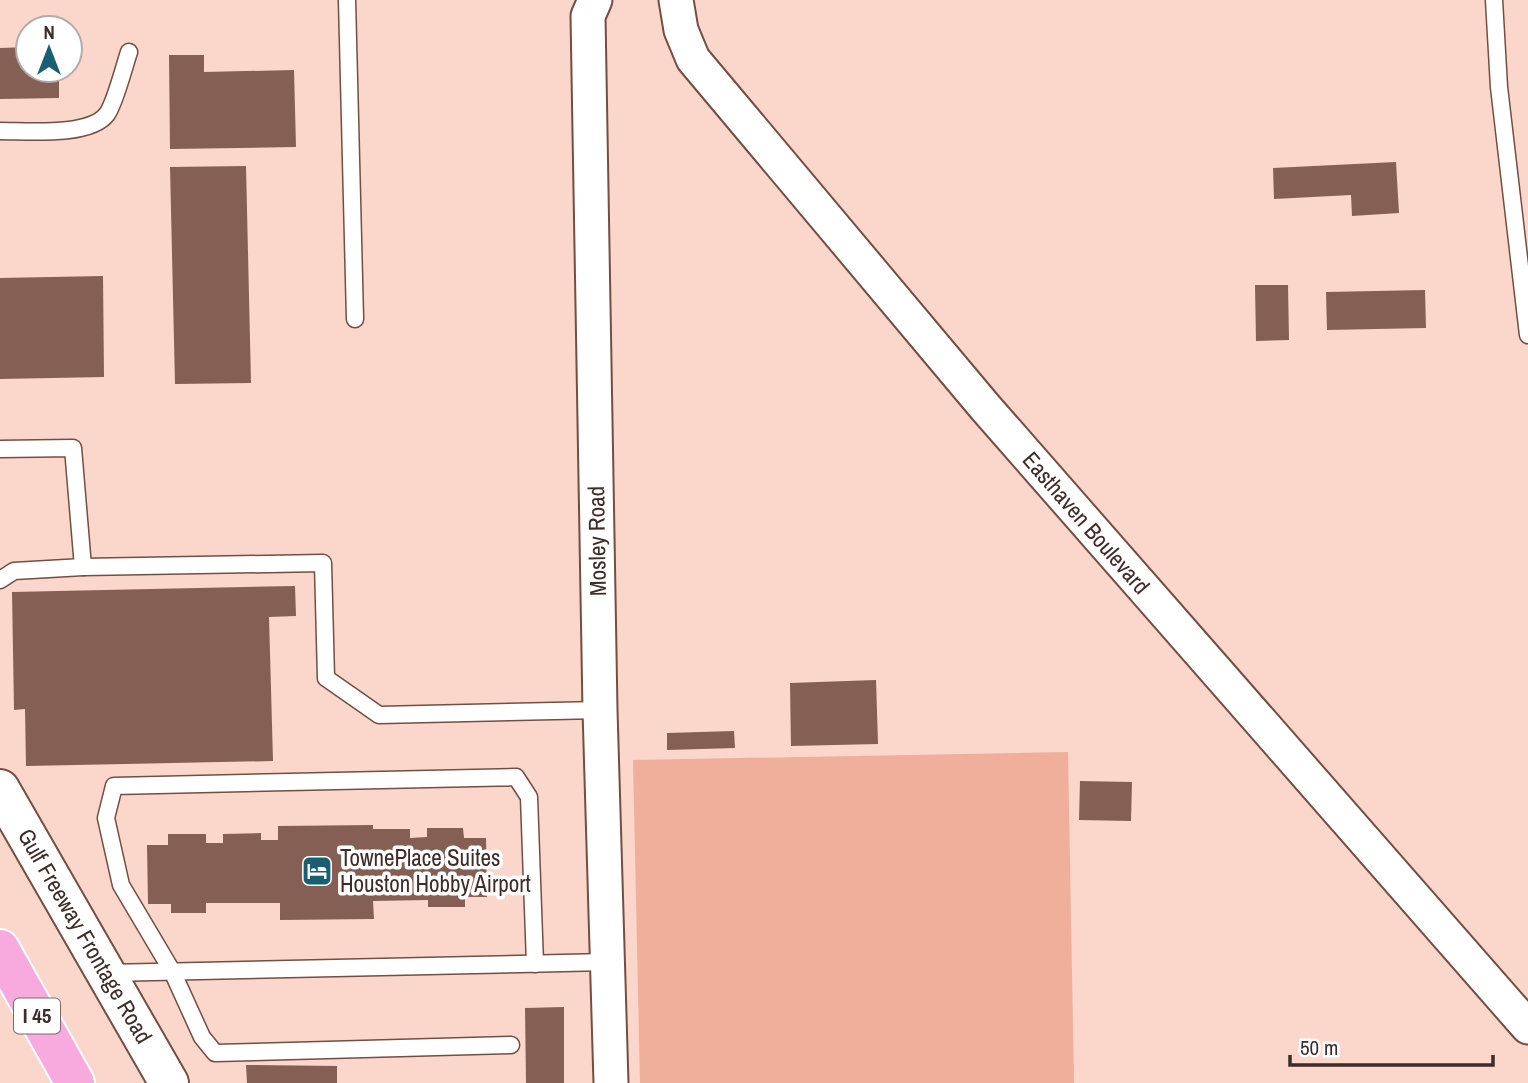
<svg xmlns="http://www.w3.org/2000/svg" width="1528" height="1083" font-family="'Archivo Narrow',sans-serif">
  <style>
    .green { fill: #efaf9a }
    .building { fill: #855f53 }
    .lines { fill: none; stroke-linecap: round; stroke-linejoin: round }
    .lane-casing { stroke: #734e42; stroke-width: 19 }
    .street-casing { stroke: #734e42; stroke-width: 37 }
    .secondary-casing { stroke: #734e42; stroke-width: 42 }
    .highway-casing { stroke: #fff; stroke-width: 42 }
    .lane { stroke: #fff; stroke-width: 16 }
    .street { stroke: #fff; stroke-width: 33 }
    .secondary { stroke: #fff; stroke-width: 38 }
    .highway { stroke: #f8aadf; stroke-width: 38 }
    .labels { text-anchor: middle; stroke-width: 7; stroke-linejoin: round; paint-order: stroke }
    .shield { fill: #fff; stroke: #776b68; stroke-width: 2 }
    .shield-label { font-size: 21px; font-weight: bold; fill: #3d2c27 }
    .street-label { font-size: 23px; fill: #3d2c27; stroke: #fff }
    .poi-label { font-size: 23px; fill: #3d2c27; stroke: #fff; text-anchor: start }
  </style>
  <rect width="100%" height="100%" fill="#fad6cb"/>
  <path class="green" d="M1068,752L1074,1083H640L633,760Z"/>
  <g class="building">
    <path d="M28,47V70H59V98L0,99V48Z"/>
    <path d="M169,55H204V72L294,70L296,147L170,149Z"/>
    <path d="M1396,162L1399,213L1352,216L1351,195L1274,199L1273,168Z"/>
    <path d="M246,166L251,383L175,384L170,167Z"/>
    <path d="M103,276L104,377L0,379V278Z"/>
    <path d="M1255,285H1288L1289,340L1256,341Z"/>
    <path d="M1425,290L1426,328L1327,330L1326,292Z"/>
    <path d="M295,586L296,616L269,617L273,761L26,766L25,709L14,710L12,592Z"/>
    <path d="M876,680L878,744L791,746L790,683Z"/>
    <path d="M734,731L735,748L667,750V733Z"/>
    <path d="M1080,781L1132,782L1131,821L1079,820Z"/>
    <path d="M373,825V829H410V838L427,837V828H463L464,838H486L487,897H465V907H428V900L373,901L374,919L280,920V903H206V913H171V904H148L147,845H168V834H206V843H223V834L261,833V840H278V826Z"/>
    <path d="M564,1007V1083H526L525,1008Z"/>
    <path d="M246,1065L337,1066V1083H247Z"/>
  </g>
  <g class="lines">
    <g class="lane-casing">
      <g id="lane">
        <path d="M347,0L355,319"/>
        <path d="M1494,0L1499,87L1528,335"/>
        <path d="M0,131C27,131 90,137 107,114C115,103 124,67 129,52"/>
        <path d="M0,449L73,448L83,567L14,571L0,580"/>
        <path d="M83,567L323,563L326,678L379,715L600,710"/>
        <path d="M108,973L607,962"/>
        <path d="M511,1045L215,1053L202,1037L172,971L121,885L106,818L114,786L516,777L529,797L535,964"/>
      </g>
    </g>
    <g class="street-casing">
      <g id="street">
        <path d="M595,0L588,16L600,710L611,1083"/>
        <path d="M676,0L681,30L693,59L985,407L1528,1027"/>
      </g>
    </g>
    <g class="secondary-casing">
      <path id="secondary" d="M0,789L169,1083"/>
    </g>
    <g class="highway-casing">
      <path id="highway" d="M0,949L75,1083"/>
    </g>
    <use href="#lane" class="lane"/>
    <use href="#street" class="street"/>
    <use href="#secondary" class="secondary"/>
    <use href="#highway" class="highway"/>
  </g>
  <defs>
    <g id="hotel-square" transform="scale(1.575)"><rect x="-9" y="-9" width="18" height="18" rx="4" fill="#1a5f71" stroke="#fff"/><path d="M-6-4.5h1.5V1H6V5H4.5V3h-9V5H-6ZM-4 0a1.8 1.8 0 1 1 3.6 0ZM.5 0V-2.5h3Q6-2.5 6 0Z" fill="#fff"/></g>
  </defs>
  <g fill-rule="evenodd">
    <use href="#hotel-square" x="317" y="871"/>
  </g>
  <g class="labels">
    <rect class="shield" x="14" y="998.5" width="46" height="35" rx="5"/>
    <g class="shield-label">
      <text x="37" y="1023">I 45</text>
    </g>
    <g class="street-label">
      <text transform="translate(1086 523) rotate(49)" y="8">Easthaven Boulevard</text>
      <text transform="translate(597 541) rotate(-91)" y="8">Mosley Road</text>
      <text transform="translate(85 936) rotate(60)" y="8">Gulf Freeway Frontage Road</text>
    </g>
    <g class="poi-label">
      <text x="340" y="866">TownePlace Suites<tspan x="340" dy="26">Houston Hobby Airport</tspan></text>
    </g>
  </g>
  <g transform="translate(49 49)"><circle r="33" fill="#ffffff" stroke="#b1aba9" stroke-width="2"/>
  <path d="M0-5L12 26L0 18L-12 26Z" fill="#1a5f71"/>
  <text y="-10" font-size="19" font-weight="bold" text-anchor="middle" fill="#3d2c27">N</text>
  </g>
  <path d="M1290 1055v10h203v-10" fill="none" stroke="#3d2c27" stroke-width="3.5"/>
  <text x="1300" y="1055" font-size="21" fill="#3d2c27" stroke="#ffffff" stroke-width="5" paint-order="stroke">50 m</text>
</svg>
